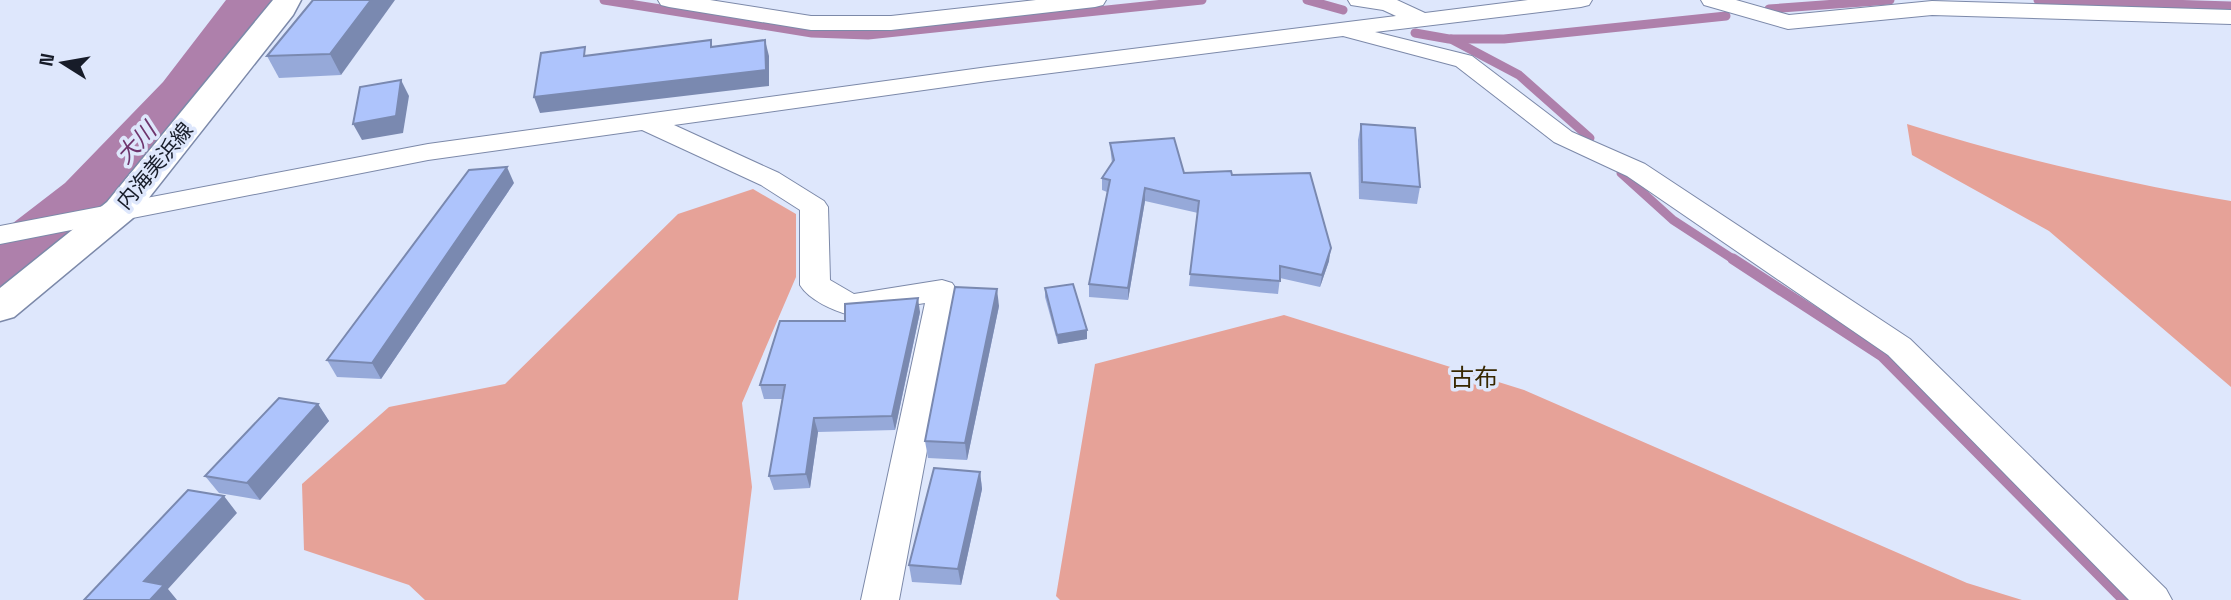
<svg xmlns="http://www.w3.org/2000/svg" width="2231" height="600" font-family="'Space Grotesk','Noto Sans JP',sans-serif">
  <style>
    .forest { fill: #e6a298 }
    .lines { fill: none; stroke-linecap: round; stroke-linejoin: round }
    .stream-far1 { stroke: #ae80ab; stroke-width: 9 }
    .stream { stroke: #ae80ab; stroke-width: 11 }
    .river { fill: #ae80ab; fill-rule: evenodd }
    .minor-casing { stroke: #7c89a9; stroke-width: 2 }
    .secondary-casing { stroke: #7c89a9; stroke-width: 3 }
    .minor { fill: #fff; fill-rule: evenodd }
    .secondary { fill: #fff; fill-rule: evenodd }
    .wall { fill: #96a9d9 }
    .shaded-wall { fill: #7a89b0 }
    .building { fill: #aec4fc; stroke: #7a89b0; stroke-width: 2 }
    .labels { text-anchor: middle; stroke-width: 7; stroke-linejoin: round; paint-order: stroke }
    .street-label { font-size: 21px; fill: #171c29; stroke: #dee7fc }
    .water-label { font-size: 23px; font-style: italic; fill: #6e356d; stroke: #dee7fc }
    .quarter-label { font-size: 24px; fill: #372800; stroke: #dee7fc }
  </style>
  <rect width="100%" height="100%" fill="#dee7fc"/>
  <g class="forest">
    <path d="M1907,124C2014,158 2121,182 2231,201V387L2049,231L1912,155Z"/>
    <path d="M753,189L796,214V277L742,403L752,487L738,600H425L409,585L304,550L302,484L389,407L505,384L678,214Z"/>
    <path d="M1284,315L1524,390L1967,583L2022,600H1060L1056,596L1095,364Z"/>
  </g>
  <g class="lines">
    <g class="stream-far1">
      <path d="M604,0L812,33L868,35L1202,0"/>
      <path d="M1307,0L1343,10"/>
      <path d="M2038,0L2231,6"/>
      <path d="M1769,9L1890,0"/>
      <path d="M1415,33L1449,39H1504L1726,16"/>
      <path d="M1451,39L1519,75L1590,138"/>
      <path d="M1621,173L1673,220L1736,261"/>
    </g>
    <path class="stream" d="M1733,259L1882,356L2124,600"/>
    <path class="river" d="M226,0H276L201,106L107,209L23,281L0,287V233L65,183L163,82Z"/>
    <g class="minor-casing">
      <g id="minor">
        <path d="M658,0H710L811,16H891L1036,0H1106L1103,5L1095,7L891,30H811L669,7L661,5Z"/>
        <path d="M1348,0H1397L1425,13L1528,0H1592L1589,5L1581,7L1375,32L1472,56L1572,132L1645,164L1910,339L2166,589L2172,600H2129L1888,355L1627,176L1554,142L1456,66L1343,36L988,81L674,125L779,173L824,201L828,207L830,280L854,294L942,280L952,283L957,290L899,600H861L925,303L850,315C834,311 809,300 800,285V210L761,185L642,130L428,160L0,244V226L428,144L988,67L1396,16L1383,10L1351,5Z"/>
        <path d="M1701,0H1736L1789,15L1932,1L2231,10V24L1932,15L1788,29L1704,5Z"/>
      </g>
    </g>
    <g class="secondary-casing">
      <path id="secondary" d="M273,0H301L293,15L133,218L14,317L0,321V288L107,202Z"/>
    </g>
    <use href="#minor" class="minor"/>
    <use href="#secondary" class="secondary"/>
  </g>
  <g class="wall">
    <path d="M313,0L341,75L279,78L267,56Z"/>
    <path d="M1361,124L1420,187L1417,204L1359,199L1358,140Z"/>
    <path d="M1110,143L1184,173L1232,175L1329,261L1320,287L1280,278L1278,294L1189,286L1198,213L1145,201L1128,300L1089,297V284L1107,192L1102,190V178L1112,163L1111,155Z"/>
    <path d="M514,183L381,379L337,377L327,360Z"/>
    <path d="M1045,288L1087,339L1058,344L1045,297Z"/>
    <path d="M999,306L967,460L928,458L925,441Z"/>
    <path d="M920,312L895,430L818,432L810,488L774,490L769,476L782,399H764L760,385L845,321Z"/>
    <path d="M318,404L329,421L260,500L219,493L205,476Z"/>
    <path d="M980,472L982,489L961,585L912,582L909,565Z"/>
  </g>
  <g class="shaded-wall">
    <path d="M371,0H395L341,75L330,54Z"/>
    <path d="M765,40L769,56V86L540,113L534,97Z"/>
    <path d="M401,80L409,96L403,133L362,140L353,124Z"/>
    <path d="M507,167L514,183L381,379L372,363Z"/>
    <path d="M1145,188V201L1128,300V288Z"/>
    <path d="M1331,248L1329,261L1320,287L1322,275Z"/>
    <path d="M997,289L999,306L967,460L965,443Z"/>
    <path d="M918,298L920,312L895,430L892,416Z"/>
    <path d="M1087,330V339L1058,344L1057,335Z"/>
    <path d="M318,404L329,421L260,500L247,483Z"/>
    <path d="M814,418L818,432L810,488L806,474Z"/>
    <path d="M980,472L982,489L961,585L958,569Z"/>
    <path d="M224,496L237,513L168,589L177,600H150L144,581Z"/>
  </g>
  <g class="building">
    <path d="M313,0H371L330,54L267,56Z"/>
    <path d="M711,40V47L765,40L766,70L534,97L541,53L585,47L584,56Z"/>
    <path d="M401,80L396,116L353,124L360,87Z"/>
    <path d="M1361,124L1415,128L1420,187L1362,182Z"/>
    <path d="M1174,138L1184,173L1231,171L1232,175L1310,173L1331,248L1322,275L1280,266V281L1190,274L1199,201L1145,188L1128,288L1089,284L1110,180L1102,178L1114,160L1110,143Z"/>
    <path d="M507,167L372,363L327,360L469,170Z"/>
    <path d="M1073,284L1087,330L1057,335L1045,288Z"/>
    <path d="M955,287L997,289L965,443L925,441Z"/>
    <path d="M918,298L892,416L814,418L806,474L769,476L785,385H760L780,321H845V304Z"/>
    <path d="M279,398L318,404L247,483L205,476Z"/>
    <path d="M934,468L980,472L958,569L909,565Z"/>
    <path d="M188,490L224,496L144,581L164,585L150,600H84Z"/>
  </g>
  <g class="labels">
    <g class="street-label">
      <text transform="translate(155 166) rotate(-50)" y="7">内海美浜線</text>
    </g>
    <g class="water-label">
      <text transform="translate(136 143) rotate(-47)" y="8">大川</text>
    </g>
    <g class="quarter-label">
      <text x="1474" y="386">古布</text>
    </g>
  </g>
  <g transform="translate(63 63) rotate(281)" stroke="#dee7fc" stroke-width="5" paint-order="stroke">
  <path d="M0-5L12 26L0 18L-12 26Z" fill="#171c29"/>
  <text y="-10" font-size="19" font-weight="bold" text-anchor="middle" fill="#171c29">N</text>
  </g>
</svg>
